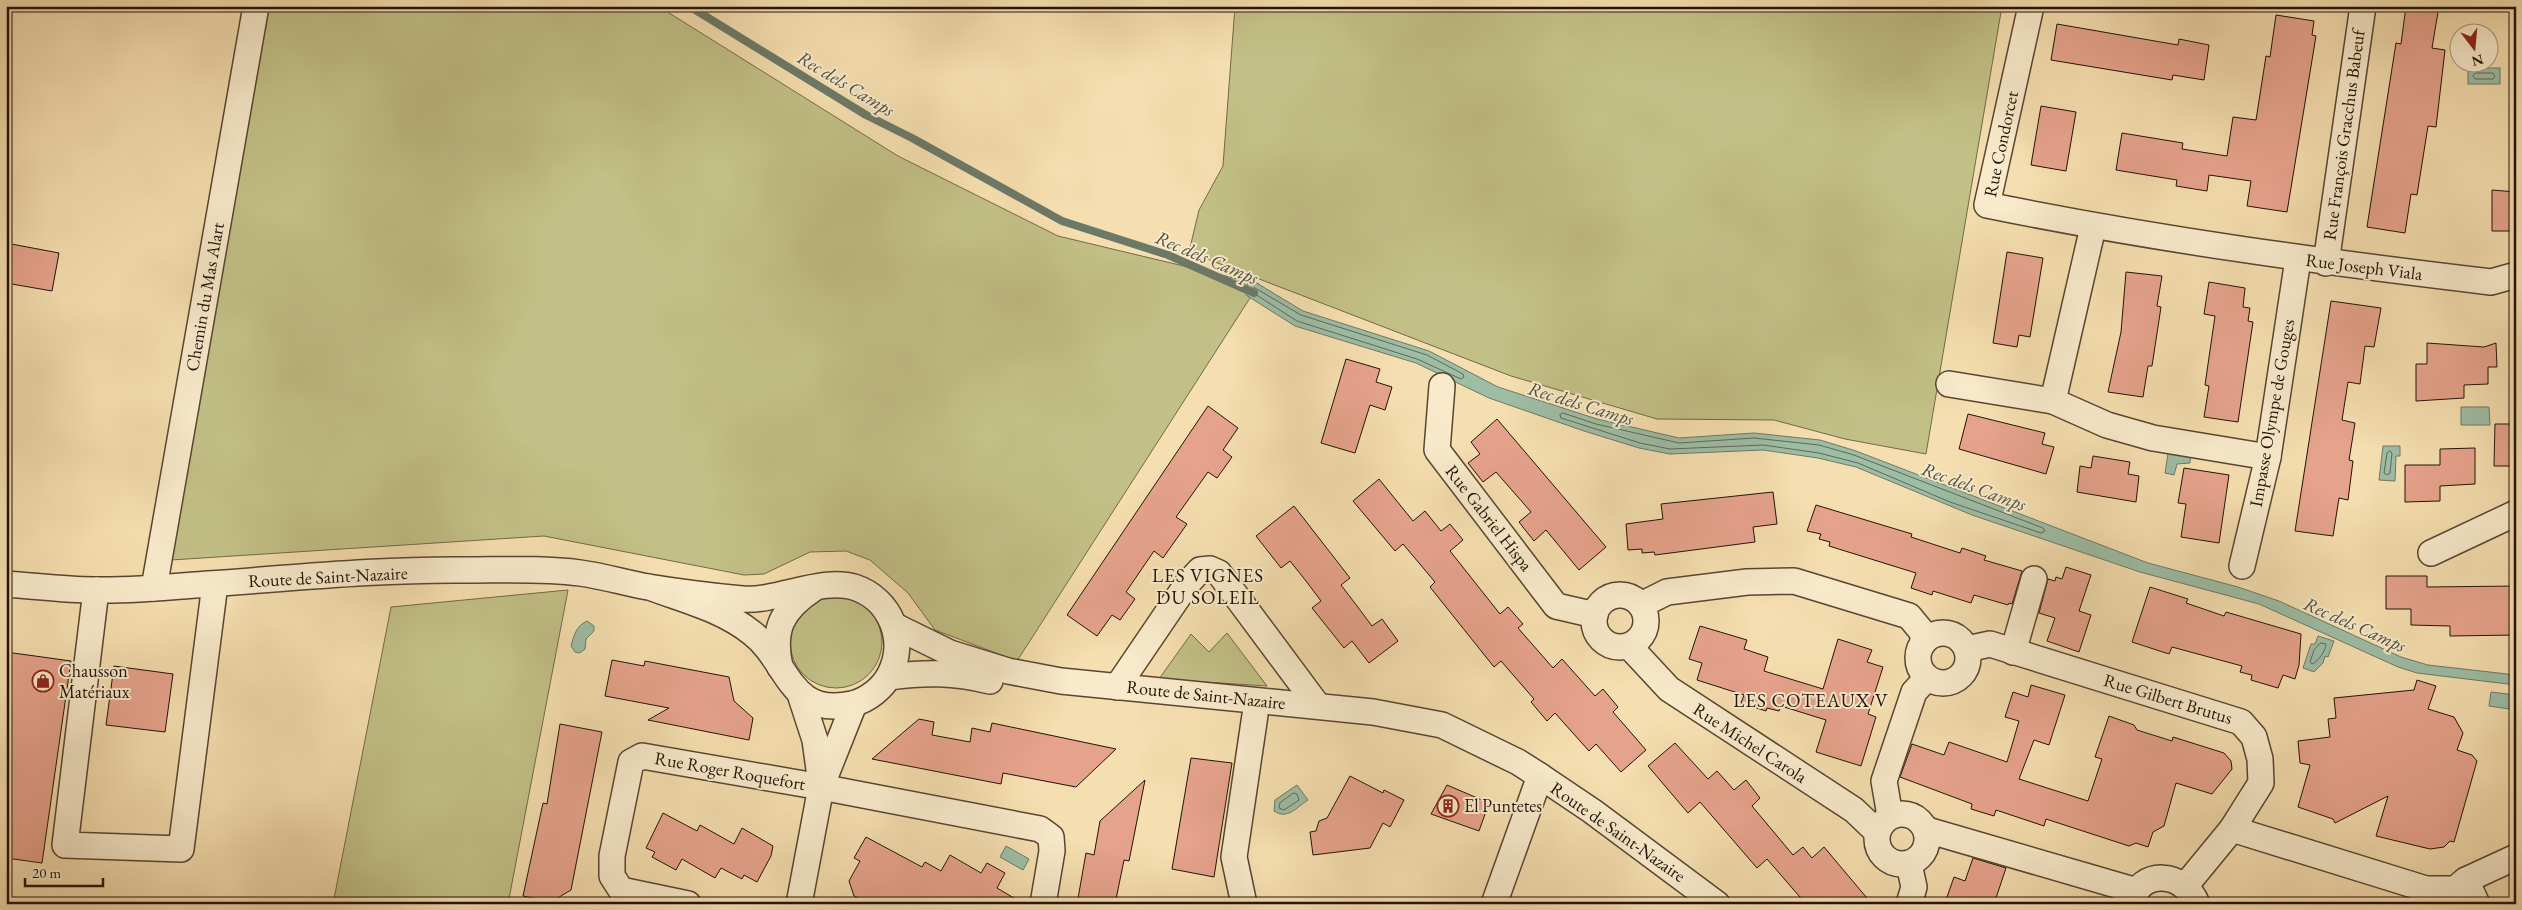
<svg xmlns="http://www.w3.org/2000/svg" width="2522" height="910" font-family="'EB Garamond',serif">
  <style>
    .green { fill: #c2c086; stroke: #726948 }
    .water { fill: #9dbda5; stroke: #6c7967 }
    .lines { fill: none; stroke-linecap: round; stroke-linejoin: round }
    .shore { stroke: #606857; stroke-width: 1 }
    .stream { stroke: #6c7967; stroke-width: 8 }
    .building { fill: #e6a38c; stroke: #231209 }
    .minor-casing { stroke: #584532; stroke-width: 28 }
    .minor { stroke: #f8eacb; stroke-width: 25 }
    .labels { text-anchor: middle; stroke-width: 4; stroke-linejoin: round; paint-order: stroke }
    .street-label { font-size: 18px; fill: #231209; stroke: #f8eacb }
    .poi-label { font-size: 18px; fill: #231209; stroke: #f8eacb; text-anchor: start }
    .water-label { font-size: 19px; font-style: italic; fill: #4e4e40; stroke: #f8eacb }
    .neighbourhood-label { font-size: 19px; letter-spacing: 1px; fill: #231209; stroke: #f8eacb }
  </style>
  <rect width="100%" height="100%" fill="#f5deaf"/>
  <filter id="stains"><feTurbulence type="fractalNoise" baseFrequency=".004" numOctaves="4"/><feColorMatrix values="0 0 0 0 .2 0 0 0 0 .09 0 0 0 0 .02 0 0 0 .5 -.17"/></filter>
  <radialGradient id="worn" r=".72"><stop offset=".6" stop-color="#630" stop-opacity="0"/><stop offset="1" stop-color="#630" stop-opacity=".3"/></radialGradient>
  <g class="green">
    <path d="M267,6H658L898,156L1058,236L1259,284L1017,661L935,630L908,593L870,560L846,551L810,552L764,574L744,575L544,536L171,560Z"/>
    <path d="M1235,6H2002L1926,454L1845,439L1774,420L1657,419L1511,376L1189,252L1199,210L1223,166Z"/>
    <path d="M568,590L508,904H333L391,607Z"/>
    <circle cx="836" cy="642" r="46"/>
    <path d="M1227,633L1267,686L1159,679L1191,634L1209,652Z"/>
  </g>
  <g class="water">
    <rect x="2468" y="68" width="32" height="16"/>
    <path d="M1250,279L1303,311L1429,351L1498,387L1597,419L1679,438L1754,433L1820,440L1856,451L2148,563L2238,587L2279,601L2401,657L2428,665L2516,675V685L2417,673L2398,667L2259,604L2140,572L1972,515L1856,467L1818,458L1763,450L1670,454L1639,448L1584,431L1489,398L1416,363L1295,326L1246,295V288Z"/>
    <path d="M2461,407H2489L2490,425H2461Z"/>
    <path d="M2383,446H2400V456H2396L2395,481L2379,480Z"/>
    <path d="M2169,447L2191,451L2190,463L2177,464L2174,475L2165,473Z"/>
    <path d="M587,621L594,626V631L586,639L585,649L580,653L575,652L571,646C574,635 576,626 587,621Z"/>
    <path d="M2318,636L2334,641L2328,657L2325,656L2323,663L2314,672L2303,668L2311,644H2315Z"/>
    <path d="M2491,692L2516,695V710L2489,706Z"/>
    <path d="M1297,785L1308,800C1296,808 1287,820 1274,811L1275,800Z"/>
    <path d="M1006,846L1029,859L1023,870L1000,857Z"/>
  </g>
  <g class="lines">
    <g class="shore">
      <path d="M2476,73H2493L2495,77L2493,79H2475L2473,76Z"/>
      <path d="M1255,288L1301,315L1427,355L1463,374L1464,377L1461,379L1417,359L1297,321L1252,292L1251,289Z"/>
      <path d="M1563,413L1596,424L1679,443L1754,438L1819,445L1854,455L2043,528L2045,531L2041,533L1950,502L1858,463L1819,453L1763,445L1670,449L1640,443L1561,418L1560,415Z"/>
      <path d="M2390,451L2392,453L2390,473L2387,475L2384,473L2387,453Z"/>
      <path d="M2321,643L2326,644C2326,650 2318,662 2312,664L2310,662L2314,650Z"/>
      <path d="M1294,793L1297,794L1299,800L1284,810L1279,808L1280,803Z"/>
    </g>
    <path class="stream" d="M689,6L866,115L912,138L1062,221L1168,255L1254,293"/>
  </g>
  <g class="building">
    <path d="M2406,6H2439L2432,48L2445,50L2436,127L2428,126L2417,195L2411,194L2405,233L2367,227L2396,43L2401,44Z"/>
    <path d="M2276,15L2314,21L2312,35L2316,36L2287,212L2247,206L2251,181L2209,175L2207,191L2176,186L2177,180L2116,170L2122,133L2183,143L2182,149L2227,156L2233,117L2256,120L2266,56L2270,57Z"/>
    <path d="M2057,24L2178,45L2179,39L2209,45L2204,80L2173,75L2172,80L2051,60Z"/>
    <path d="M2041,106L2076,112L2066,171L2031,165Z"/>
    <path d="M2492,190L2516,192V231H2492Z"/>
    <path d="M6,243L59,253L52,291L6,283Z"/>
    <path d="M2007,252L2043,258L2030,337L2019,335L2017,347L1993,343Z"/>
    <path d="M2126,272L2162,276L2157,306L2161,307L2152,366H2148L2143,397L2108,392L2121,332Z"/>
    <path d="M2209,282L2245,288L2243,307L2250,308L2248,321L2253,322L2238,422L2204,417L2209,386L2205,385L2215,316L2204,314Z"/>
    <path d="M2331,301L2381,308L2374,347L2365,346L2360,384L2348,382L2342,420L2355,423L2349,460L2353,461L2348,500L2339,498L2333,536L2295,531Z"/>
    <path d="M2427,343L2484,347L2496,343L2497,367H2488V384L2464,385V398L2416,401V364H2427Z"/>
    <path d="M1346,359L1380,369L1376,382L1392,387L1385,410L1370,405L1355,453L1321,443Z"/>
    <path d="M1208,406L1238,428L1223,450L1232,457L1217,478L1208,472L1176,517L1187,524L1163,558L1154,551L1126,592L1135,599L1120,620L1112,615L1097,636L1067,615Z"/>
    <path d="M1968,414L2045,433L2042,444L2054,447L2046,474L1959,449Z"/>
    <path d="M1497,419L1606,547L1579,570L1546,530L1534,541L1526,531L1519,522L1531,512L1496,472L1483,482L1468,463L1480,454L1471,442Z"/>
    <path d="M2495,424H2516V466H2494Z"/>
    <path d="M2475,448V484L2440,486V501L2405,502V465H2440V449Z"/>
    <path d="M2093,456L2130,462L2128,474L2139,476L2136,502L2077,492L2080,466L2091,468Z"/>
    <path d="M2184,468L2229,475L2219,543L2181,537L2186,504L2178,503Z"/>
    <path d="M1379,479L1413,521L1425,511L1441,531L1450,524L1463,540L1450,551L1500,614L1508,607L1523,624L1518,628L1553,668L1562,659L1595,696L1603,689L1618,707L1613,712L1646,750L1621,772L1596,744L1589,751L1555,713L1547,721L1531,702L1534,699L1501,661L1494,667L1430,587L1435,582L1403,544L1395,551L1353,501Z"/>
    <path d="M1773,492L1777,524L1753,527L1755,542L1655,555L1654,552L1642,553V549L1628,550L1626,524L1663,519L1661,504Z"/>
    <path d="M1816,505L1912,534L1911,537L1960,553L1962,548L1986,556L1984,560L2022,571L2012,604L2009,603L2008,605L1974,595L1971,603L1933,591L1932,595L1911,588L1916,573L1829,546L1830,542L1819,539L1821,534L1807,531Z"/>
    <path d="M1294,506L1350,578L1341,585L1357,606L1372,626L1382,619L1398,641L1369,663L1352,641L1344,648L1312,608L1321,601L1306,581L1290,561L1281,568L1256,536Z"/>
    <path d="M2066,567L2091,575L2079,611L2091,615L2079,652L2047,641L2055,618L2039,613L2048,579L2055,581L2056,577L2062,579Z"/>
    <path d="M2386,576H2427V587L2516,586V635L2450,636V626L2411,625V609H2386Z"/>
    <path d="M2150,587L2188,599L2186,603L2224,616L2226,612L2301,634L2299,665L2295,679L2283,675L2278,688L2251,680L2252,675L2240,672L2242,666L2172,647L2169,654L2132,642Z"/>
    <path d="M1700,626L1747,640L1744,649L1768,657L1764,671L1823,689L1838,639L1872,650L1867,662L1883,667L1868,714L1876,717L1861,766L1816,752L1826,720L1781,706L1779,711L1767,708L1766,711L1741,703L1744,695L1697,680L1702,663L1689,659Z"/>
    <path d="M6,652L71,661L42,863L6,858Z"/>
    <path d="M612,660L644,666L645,661L729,677L734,701L753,718L749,740L648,720L669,708L605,696Z"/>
    <path d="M114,666L173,674L165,732L106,725Z"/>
    <path d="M2417,680L2436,686L2428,709L2454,717L2463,733L2457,750L2472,755L2477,761L2454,842L2450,841L2444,847L2430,849L2376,836L2388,796L2335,823L2333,819L2298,807L2310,765L2300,763L2298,741L2330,737L2328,719L2336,718L2334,698L2414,690Z"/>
    <path d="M2031,685L2065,695L2049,745L2034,740L2019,779L2088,801L2102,759L2095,757L2109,716L2134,725L2137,730L2172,741L2173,737L2224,753L2231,761L2232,769L2212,794L2176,783L2164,826L2153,832L2148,847L2136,843L2129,846L2046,819L2044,826L1996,810L1994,816L1971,809L1972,804L1900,777L1912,744L1944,755L1949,742L2007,762L2019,721L2005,717L2013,692L2028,697Z"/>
    <path d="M919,719L934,722L932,735L970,742L972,728L990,732L992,723L1116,749L1076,787L1003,773L1001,784L872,759Z"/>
    <path d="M560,724L602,732L571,890L551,902L523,896L543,803L547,804Z"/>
    <path d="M1675,743L1708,779L1717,771L1734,790L1746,780L1760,798L1752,806L1793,855L1803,847L1812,858L1824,847L1872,904H1806L1767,859L1757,868L1700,802L1688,813L1648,766Z"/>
    <path d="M1191,758L1232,763L1214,877L1172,869Z"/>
    <path d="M1350,776L1383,793L1384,790L1404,800L1390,827L1383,823L1370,848L1313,855L1310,832L1316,831L1319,821L1327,818Z"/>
    <path d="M1145,780L1129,861L1124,860L1115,904H1077L1086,853L1094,855L1100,821Z"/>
    <path d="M1447,785L1489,803L1479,831L1431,814Z"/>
    <path d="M663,813L697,831L700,825L734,844L742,828L773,846L771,856L757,882L744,875L742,879L721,868L715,878L682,859L676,870L652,857L655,852L646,848Z"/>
    <path d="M866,837L922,867L925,862L941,871L950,855L981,873L987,863L1005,873L997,888L1024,904H868L854,896L849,881L860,861L854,858Z"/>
    <path d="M1973,858L2006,868L1994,904H1957L1946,900L1954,877L1965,881Z"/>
  </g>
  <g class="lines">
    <g class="minor-casing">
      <g id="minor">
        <path d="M2031,6L1987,205C2154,239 2322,262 2491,282L2516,275"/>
        <path d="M2326,263L2363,6"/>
        <path d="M1949,384L2053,401L2107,425L2153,438L2268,457"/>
        <path d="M1442,386L1437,450L1556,606L1595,615"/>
        <path d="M2053,401L2093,227"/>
        <path d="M2431,553L2516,513"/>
        <path d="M2242,566L2268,457L2298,259"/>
        <path d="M6,584C36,586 65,590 94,590C132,591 170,587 208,584C294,578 381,569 466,570C503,570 543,568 580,573C603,576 625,583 648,587C679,592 711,596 742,599C776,602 823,577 854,587C891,599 907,640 890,674C883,688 868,700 852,704C789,718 788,660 752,633C722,609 684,600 649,587"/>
        <path d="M154,588L256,6"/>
        <path d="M96,590L65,845L181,849L215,584"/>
        <circle cx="1620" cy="621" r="26"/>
        <path d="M1641,605L1667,592L1747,582L1794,581L1909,616L1923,633V643"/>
        <path d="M895,626L950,653L1008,671L1061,681L1373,712L1442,725L1518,762L1540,776L1592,811L1717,904"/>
        <circle cx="1943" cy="658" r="25"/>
        <path d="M1629,646L1669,689L1854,810L1877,832"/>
        <path d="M1967,649L1990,644L2241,722L2254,737L2260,759L2261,783L2232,829L2186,885"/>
        <path d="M2013,652L2034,579"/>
        <path d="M780,667C772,630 781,610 813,589"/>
        <path d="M889,677C926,672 953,672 990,681"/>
        <path d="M1117,687L1187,584L1200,570L1210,569L1219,573L1318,706"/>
        <path d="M800,694L815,740L821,784"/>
        <circle cx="1902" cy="839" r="25"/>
        <path d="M1890,816L1884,781L1914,692L1927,678"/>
        <path d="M2232,829L2426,889H2455L2466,880L2516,857"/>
        <path d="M1927,830L2137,891"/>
        <path d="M2466,880L2477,904"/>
        <path d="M688,904L621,890L612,876V856L631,762L642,756L821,787L1040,829L1051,837L1052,851L1043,904"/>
        <path d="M799,904L821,787L854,704"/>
        <path d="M1244,904L1234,857L1255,715"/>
        <path d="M1494,904L1540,776"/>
        <path d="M1909,904L1914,887L1909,864"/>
        <path d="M2131,904C2140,867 2185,872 2197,904"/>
      </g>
    </g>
    <use href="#minor" class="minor"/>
  </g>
  <defs>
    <g id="shop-ring" transform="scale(1.125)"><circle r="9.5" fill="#f8eacb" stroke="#8f2418" stroke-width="1.5"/><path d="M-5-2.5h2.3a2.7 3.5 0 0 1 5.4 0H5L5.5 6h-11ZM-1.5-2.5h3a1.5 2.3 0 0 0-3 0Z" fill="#8f2418"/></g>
    <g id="building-ring" transform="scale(1.125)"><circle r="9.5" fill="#f8eacb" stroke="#8f2418" stroke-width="1.5"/><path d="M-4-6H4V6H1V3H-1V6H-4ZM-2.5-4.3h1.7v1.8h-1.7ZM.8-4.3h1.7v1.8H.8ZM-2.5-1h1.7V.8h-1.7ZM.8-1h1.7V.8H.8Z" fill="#8f2418"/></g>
  </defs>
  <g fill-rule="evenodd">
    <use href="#shop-ring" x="43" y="681"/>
    <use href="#building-ring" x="1448" y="806"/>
  </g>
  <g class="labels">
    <g class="street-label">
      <text transform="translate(2344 135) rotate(-82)" y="6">Rue François Gracchus Babeuf</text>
      <text transform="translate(2001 144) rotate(-78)" y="6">Rue Condorcet</text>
      <text transform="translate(2364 267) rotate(7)" y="6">Rue Joseph Viala</text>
      <text transform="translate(205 297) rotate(-80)" y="6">Chemin du Mas Alart</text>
      <text transform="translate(2272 413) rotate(-80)" y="6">Impasse Olympe de Gouges</text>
      <text transform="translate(1489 518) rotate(52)" y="6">Rue Gabriel Hispa</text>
      <text transform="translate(328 577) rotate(-3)" y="6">Route de Saint-Nazaire</text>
      <text transform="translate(1206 695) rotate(6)" y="6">Route de Saint-Nazaire</text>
      <text transform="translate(2168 699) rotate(17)" y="6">Rue Gilbert Brutus</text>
      <text transform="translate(1750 743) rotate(33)" y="6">Rue Michel Carola</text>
      <text transform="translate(730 771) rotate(10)" y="6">Rue Roger Roquefort</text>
      <text transform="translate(1618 832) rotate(35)" y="6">Route de Saint-Nazaire</text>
    </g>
    <g class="poi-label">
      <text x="59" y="677">Chausson<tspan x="59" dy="21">Matériaux</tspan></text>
      <text x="1464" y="812">El Puntetes</text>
    </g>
    <g class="water-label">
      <text transform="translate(846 83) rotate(31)" y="7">Rec dels Camps</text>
      <text transform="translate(1207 257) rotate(23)" y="7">Rec dels Camps</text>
      <text transform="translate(1581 403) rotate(17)" y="7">Rec dels Camps</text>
      <text transform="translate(1974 486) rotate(20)" y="7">Rec dels Camps</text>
      <text transform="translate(2355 624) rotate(24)" y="7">Rec dels Camps</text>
    </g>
    <g class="neighbourhood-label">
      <text x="1208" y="582">LES VIGNES<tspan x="1208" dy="22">DU SOLEIL</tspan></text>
      <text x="1811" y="707">LES COTEAUX V</text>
    </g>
  </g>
  <rect width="2522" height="910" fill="none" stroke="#f5deaf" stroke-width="25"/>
  <rect x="8" y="8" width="2507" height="895" fill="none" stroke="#231209" stroke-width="2.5"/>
  <rect x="12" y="12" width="2497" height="885" fill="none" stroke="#231209"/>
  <g transform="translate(2474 48) rotate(164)"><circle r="24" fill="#f8eacb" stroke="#a3947d"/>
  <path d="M0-4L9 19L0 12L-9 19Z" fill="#8f2418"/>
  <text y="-8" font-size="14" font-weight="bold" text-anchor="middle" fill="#231209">N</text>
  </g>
  <path d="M25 878v8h78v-8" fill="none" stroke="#231209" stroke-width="2.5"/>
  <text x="32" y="878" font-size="15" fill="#231209" stroke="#f8eacb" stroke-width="4" paint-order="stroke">20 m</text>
  <rect width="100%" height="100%" filter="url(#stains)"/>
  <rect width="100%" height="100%" fill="url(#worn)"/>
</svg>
